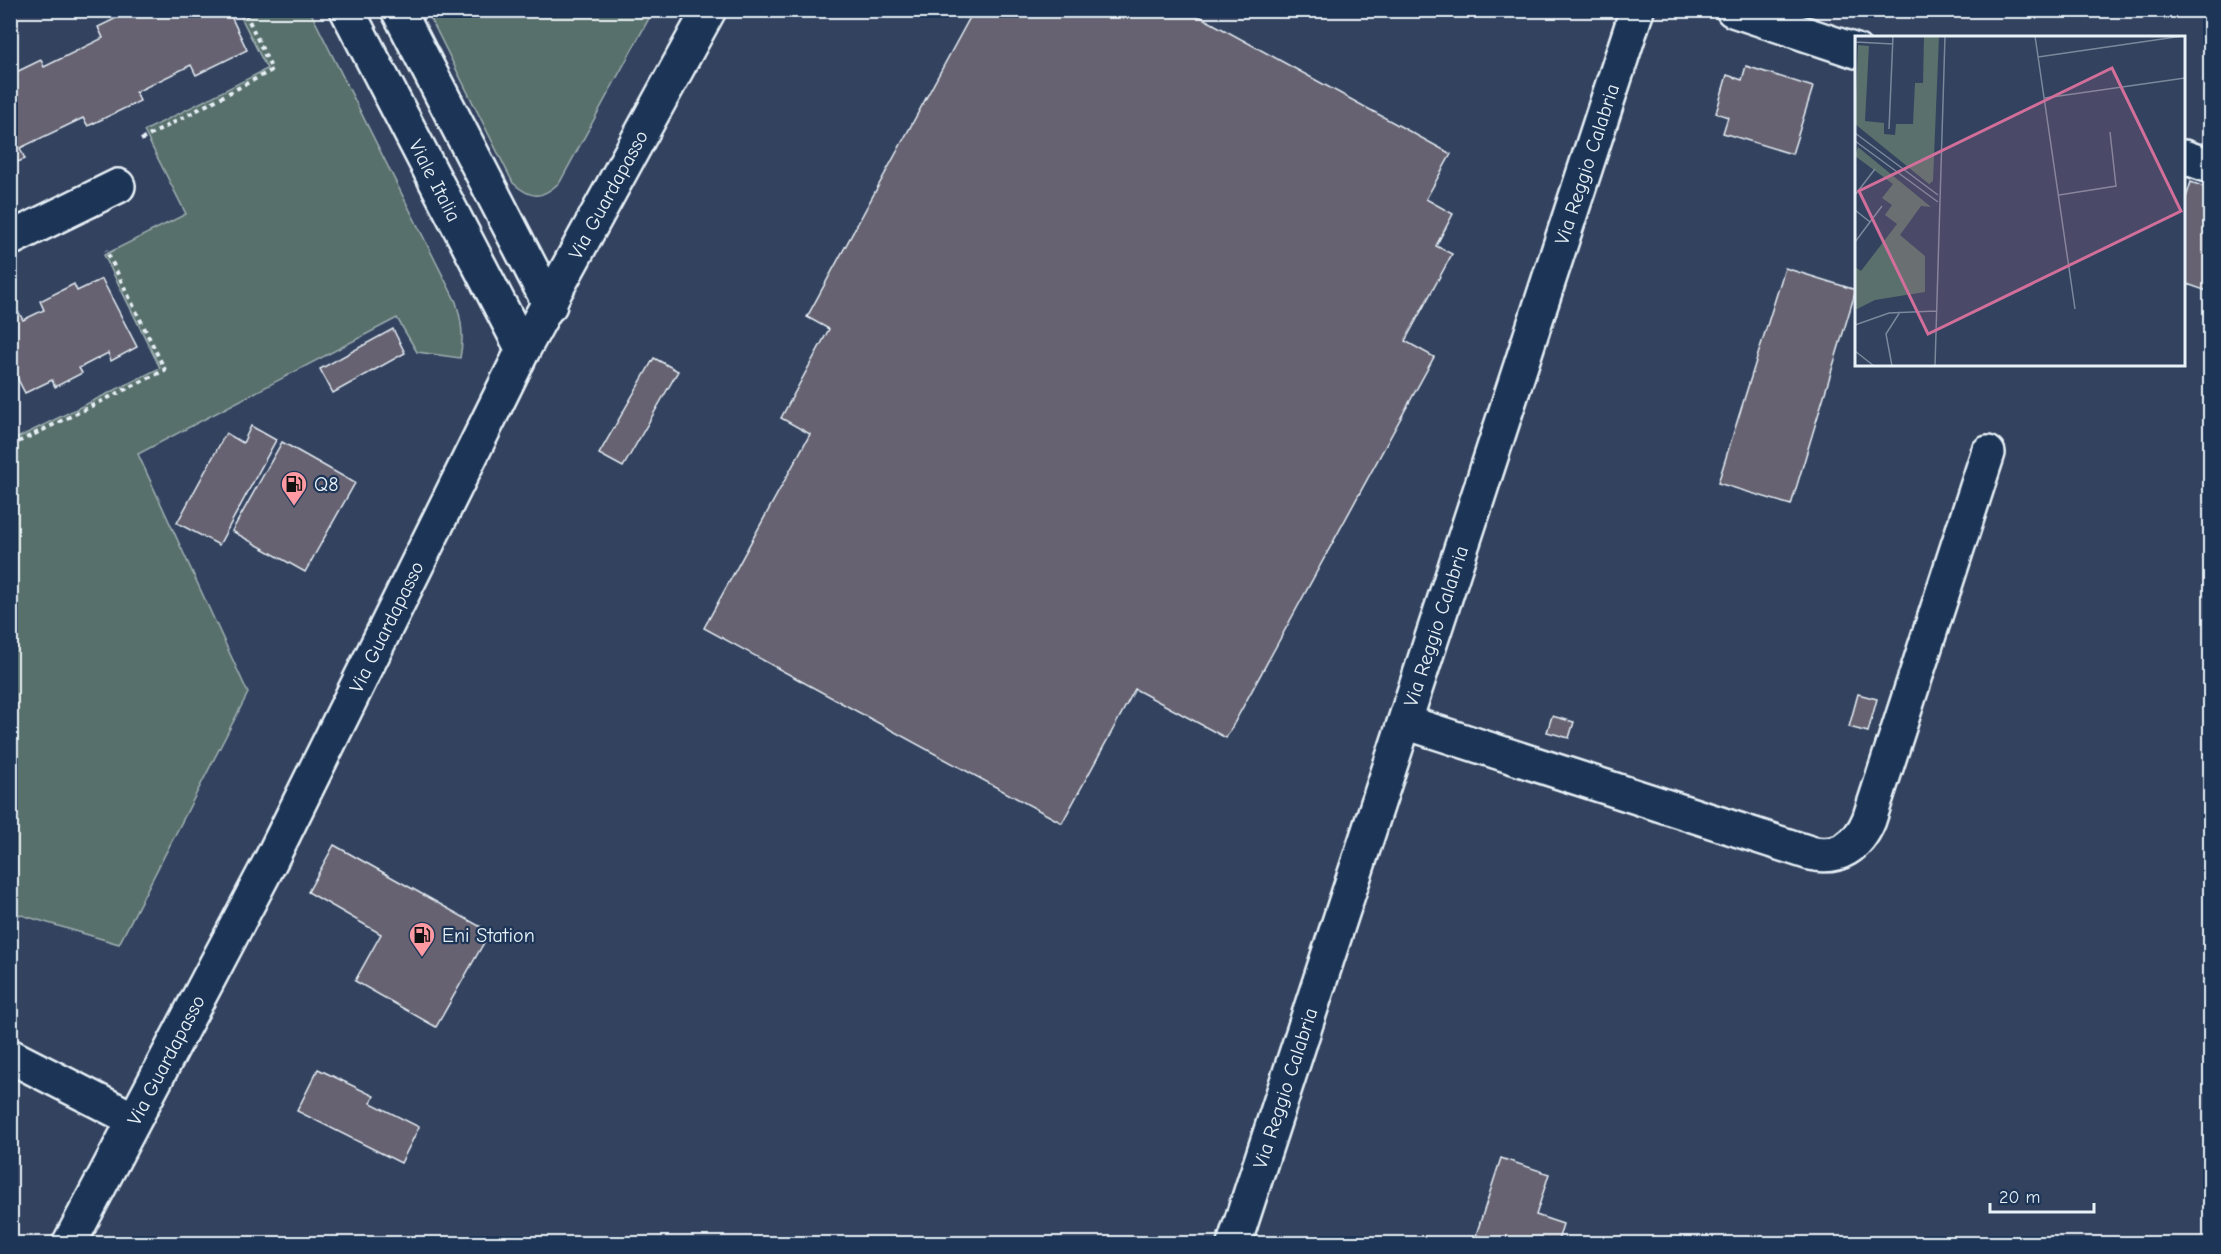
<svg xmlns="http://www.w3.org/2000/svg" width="2221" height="1254" font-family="'Comic Neue',sans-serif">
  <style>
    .green { fill: #59706c; stroke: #a0b0b2; stroke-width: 1.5 }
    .building { fill: #666271; stroke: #e8f1f8; stroke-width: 1.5 }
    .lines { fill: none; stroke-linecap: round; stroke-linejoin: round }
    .minor-casing { stroke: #e8f1f8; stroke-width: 38 }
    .highway-casing { stroke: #e8f1f8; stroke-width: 38 }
    .path { stroke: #e8f1f8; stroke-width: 4; stroke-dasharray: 4.5 4.5; stroke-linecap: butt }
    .minor { stroke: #1d3557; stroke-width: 33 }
    .highway { stroke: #1d3557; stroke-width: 33 }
    .labels { text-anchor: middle; stroke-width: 4.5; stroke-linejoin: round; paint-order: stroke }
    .street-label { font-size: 20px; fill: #e8f1f8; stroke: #1d3557 }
    .poi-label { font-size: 20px; fill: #e8f1f8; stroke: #1d3557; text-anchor: start }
    .inset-road { fill: none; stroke: #7b889c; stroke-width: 1.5 }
    .view { fill: #d16f9a; fill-opacity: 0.15; stroke: #d16f9a; stroke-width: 3 }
    .inset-edge { fill: none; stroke: #e8f1f8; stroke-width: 3 }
  </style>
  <rect width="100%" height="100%" fill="#33425f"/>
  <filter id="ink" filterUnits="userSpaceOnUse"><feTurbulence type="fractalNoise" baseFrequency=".0167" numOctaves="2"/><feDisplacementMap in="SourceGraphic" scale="12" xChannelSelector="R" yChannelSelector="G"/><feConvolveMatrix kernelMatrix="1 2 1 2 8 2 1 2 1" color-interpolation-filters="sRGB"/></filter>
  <g filter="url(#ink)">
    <g class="green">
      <path d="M238,11H310L456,302C462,322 464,338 460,358L417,352L397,318L138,454L248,693L119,944L11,912V441L160,368L104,255L186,214L144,131L267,69Z"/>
      <path d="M427,11H653L560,182C542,199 532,200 513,183Z"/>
    </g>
    <g class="building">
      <path d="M133,10H228L247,50L196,75L191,65L136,92L140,101L88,126L83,118L20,148L25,159L10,165V75L41,60L44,67L103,38L98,27Z"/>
      <path d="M974,10H1188L1451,154L1426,199L1453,214L1436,246L1452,254L1405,341L1434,357L1226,738L1135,689L1062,823L704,628L810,434L781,418L829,329L807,317Z"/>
      <path d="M1746,66L1813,87L1792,154L1723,133L1728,117L1716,113L1727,75L1742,80Z"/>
      <path d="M2191,182L2210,189V292L2184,283V204Z"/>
      <path d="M1785,268L1856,290L1791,505L1718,483Z"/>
      <path d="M102,279L137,347L111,361L108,353L79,368L82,373L55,387L52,380L25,393L10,364V317L19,313L23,320L44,310L40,301L74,284L77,291Z"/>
      <path d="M393,329L405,353L333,393L320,369Z"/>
      <path d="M654,358L678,371L623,467L599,454Z"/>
      <path d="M251,426L276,440L219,545L177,523L226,433L243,443Z"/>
      <path d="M282,442L355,483L305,572L232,531Z"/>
      <path d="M1858,694L1877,699L1868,732L1849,727Z"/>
      <path d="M1552,716L1574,722L1569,738L1547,732Z"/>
      <path d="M334,845L490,932L436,1027L355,981L381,934L308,892Z"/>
      <path d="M318,1069L374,1096L371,1103L419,1127L401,1163L297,1111Z"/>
      <path d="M1501,1158L1549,1174L1536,1215L1563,1224L1557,1244H1491L1492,1240L1476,1235Z"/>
    </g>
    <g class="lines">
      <g class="minor-casing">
        <g id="minor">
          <path id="s1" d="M347,10L523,350"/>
          <path d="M398,10L550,305"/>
          <path d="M1733,10L1856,51"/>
          <path d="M2184,157L2210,166"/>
          <path d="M10,239L118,186"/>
          <path d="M1405,722L1810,853C1839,860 1858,846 1869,820L1988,453"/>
          <path id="s2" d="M69,1244L271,860L523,350L709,10"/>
          <path id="s3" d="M1234,1244L1637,10"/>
        </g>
      </g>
      <g class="highway-casing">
        <path id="highway" d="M10,1056L133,1119"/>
      </g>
      <g class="path">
        <path d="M141,140L272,70L244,10"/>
        <path d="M10,446L165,370L106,250"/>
      </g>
      <use href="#minor" class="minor"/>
      <use href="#highway" class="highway"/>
    </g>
  </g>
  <defs>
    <g id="fuel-pin" transform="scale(1.35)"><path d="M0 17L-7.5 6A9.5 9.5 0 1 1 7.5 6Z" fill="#ff9aa2" stroke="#1d3557"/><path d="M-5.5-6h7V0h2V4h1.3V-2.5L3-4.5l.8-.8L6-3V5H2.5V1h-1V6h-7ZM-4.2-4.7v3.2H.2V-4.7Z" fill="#111"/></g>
  </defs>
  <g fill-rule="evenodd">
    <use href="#fuel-pin" x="294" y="484"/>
    <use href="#fuel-pin" x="422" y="935"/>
  </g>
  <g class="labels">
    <g class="street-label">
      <text dy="7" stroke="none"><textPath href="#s3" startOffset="1136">Via Reggio Calabria</textPath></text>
      <text dy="7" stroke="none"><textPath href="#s1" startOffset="192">Viale Italia</textPath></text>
      <text dy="7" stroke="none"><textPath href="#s2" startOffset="1180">Via Guardapasso</textPath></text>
      <text dy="7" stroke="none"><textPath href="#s2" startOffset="694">Via Guardapasso</textPath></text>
      <text dy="7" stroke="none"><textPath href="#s3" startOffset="650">Via Reggio Calabria</textPath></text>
      <text dy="7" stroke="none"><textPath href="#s2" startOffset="208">Via Guardapasso</textPath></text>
      <text dy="7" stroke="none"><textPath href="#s3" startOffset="164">Via Reggio Calabria</textPath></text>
    </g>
    <g class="poi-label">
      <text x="314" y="491">Q8</text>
      <text x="442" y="942">Eni Station</text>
    </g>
  </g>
  <g transform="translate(1855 36)">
    <rect width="330" height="330" fill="#33425f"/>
    <path d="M69,0H84L78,145L74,148L0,88L3,9L14,10L10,85L29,87V98L40,99L41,88H58L60,47H68ZM3,111L76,171L66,170L45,199L70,220V256L20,264L0,274V231L6,235L42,188L30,179L37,169L27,162L38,148L0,120Z" fill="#59706c"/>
    <path class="inset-road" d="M180,0L220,273M1,6L38,8M183,21L328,0M0,29L1,0M190,62L330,42M34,93L38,0M0,97L83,159M0,105L83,166M0,159L20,133M204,159L261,150L255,96M0,174L15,186M0,206L27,170M0,289L34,277L81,275M0,315L19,330M37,330L31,298L45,276M80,330L90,0"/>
    <path class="view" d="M257,32L326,175L73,298L4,155Z"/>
    <rect width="330" height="330" class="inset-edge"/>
  </g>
  <rect width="2221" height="1254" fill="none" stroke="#1d3557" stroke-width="36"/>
  <rect x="18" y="18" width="2185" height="1218" fill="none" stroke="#e8f1f8" stroke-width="2" filter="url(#ink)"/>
  <path d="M1990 1203v9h104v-9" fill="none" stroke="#e8f1f8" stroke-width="3"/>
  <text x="1999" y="1203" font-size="18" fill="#e8f1f8" stroke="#1d3557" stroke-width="4.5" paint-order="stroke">20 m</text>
</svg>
